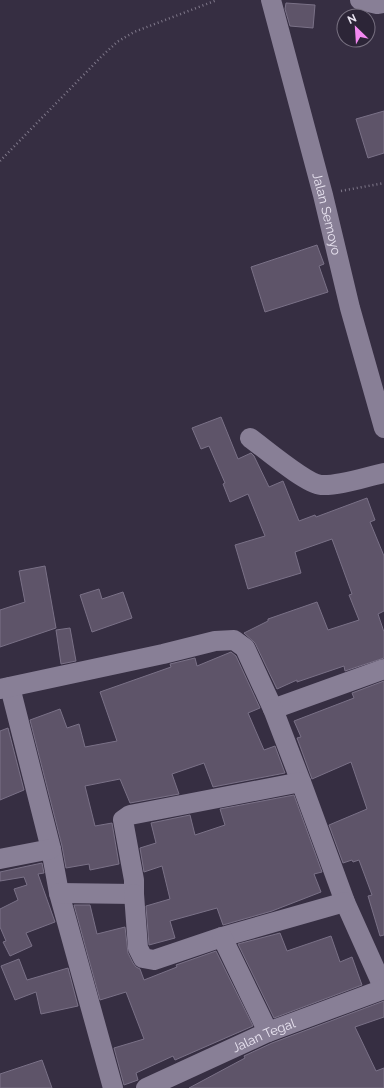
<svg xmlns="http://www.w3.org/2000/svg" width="384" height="1088" font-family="Raleway,sans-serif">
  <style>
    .building { fill: #5e5469; stroke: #7a7187 }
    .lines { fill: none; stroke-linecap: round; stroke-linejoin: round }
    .path { stroke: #7f788a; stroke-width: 2.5; stroke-dasharray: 1 3; stroke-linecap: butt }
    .minor { stroke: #887f96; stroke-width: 20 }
    .labels { text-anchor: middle; stroke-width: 3.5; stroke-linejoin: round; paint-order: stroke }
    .street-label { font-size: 13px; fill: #e9e4f1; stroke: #2c2537 }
  </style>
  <rect width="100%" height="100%" fill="#362e42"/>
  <g class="building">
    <path d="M286,3L315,5L313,28L290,26L285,9Z"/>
    <path d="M384,111V153L368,158L356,119Z"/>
    <path d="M317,245L324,264L319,266L328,292L265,312L251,267Z"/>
    <path d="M221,417L238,459L251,453L254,456L269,487L283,481L299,521L315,515L316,517L367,498L375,520L370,522L384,556V611L378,614L384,632V658L345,671L344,666L297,682V680L277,689L255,643L244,633L268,621V619L317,602L328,630L359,620L349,595L352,594L332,539L295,552L301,573L248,589L235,545L265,536L248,494L230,502L223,484L225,483L209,446L201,449L192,428Z"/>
    <path d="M45,566L56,628L0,647V610L25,602L19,571Z"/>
    <path d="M99,589L102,599L123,592L132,618L92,632L80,595Z"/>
    <path d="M70,628L76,661L61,664L56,630Z"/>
    <path d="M231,652L236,656L260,708L248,713L264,750L275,746L285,773L213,787L204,763L172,774L179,794L130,803L120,779L85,786L95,826L112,823L119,864L90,870L89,864L66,868L62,846L30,720L60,709L67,728L79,724L85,747L117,741L100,692L171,667L170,664L195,658L197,666Z"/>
    <path d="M384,681V935L380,936L368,896L372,895L359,860L353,862L352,860L343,863L329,825L367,809L351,762L312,779L297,738L301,737L294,721L354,698L352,693Z"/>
    <path d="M8,728L24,790L0,800V731Z"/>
    <path d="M294,795L322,872L314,874L321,892L272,911L223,925L217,908L170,921L175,938L149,945L146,906L170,899L162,866L144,872L140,848L156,843L151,823L190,815L195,835L225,825L220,809Z"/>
    <path d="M42,863L44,873L38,874L55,922L26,933L32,946L10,956L3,942L6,941L0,927V909L18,900L14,889L27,885L24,877L0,881V872Z"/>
    <path d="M74,905H90L97,934L125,927L128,953L133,963L136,967L140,969L144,980L177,967L176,965L216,951L253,1026L175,1060L173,1056L136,1073L138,1080L124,1085L114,1048L144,1039L126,992L100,1000Z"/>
    <path d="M280,933L287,951L331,936L340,962L352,957L362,985L274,1018L238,944Z"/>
    <path d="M19,959L27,980L68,968L78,1006L41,1014L36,992L15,1000L1,966Z"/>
    <path d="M384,1001V1017L355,1027L376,1071L384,1068V1088H189L245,1058L244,1056L272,1043Z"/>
    <path d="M42,1060L52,1088H0V1074Z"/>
  </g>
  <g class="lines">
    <g class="path">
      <path d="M0,161L101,57L117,42L134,32L217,0"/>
      <path d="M341,191L384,183"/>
    </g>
    <g class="minor">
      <path id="s1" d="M271,0L323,195L350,308L384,428"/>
      <path d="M360,0L377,4L384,3"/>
      <path d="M250,438C264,448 306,484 321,485C340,486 365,477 384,473"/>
      <path d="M10,687L51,849L59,893L113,1088"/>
      <path d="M0,689L163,654L215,641L234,640L245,648L273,709L384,669"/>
      <path d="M273,709L301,782"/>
      <path d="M0,859L51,849"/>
      <path d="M59,893L134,894V880L123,820L130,815L301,782L345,902L384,989"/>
      <path d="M134,894L138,948L143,958L154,960L222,937L345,902"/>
      <path d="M222,937L268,1032"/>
      <path id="s2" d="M146,1088L268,1032L384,989"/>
    </g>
  </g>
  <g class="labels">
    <g class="street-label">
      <text dy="5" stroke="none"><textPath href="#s1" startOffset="221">Jalan Semoyo</textPath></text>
      <text dy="5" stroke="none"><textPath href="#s2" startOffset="129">Jalan Tegal</textPath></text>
    </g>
  </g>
  <g transform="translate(356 28) rotate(335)"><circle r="19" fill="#2c2537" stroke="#787181"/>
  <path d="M0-3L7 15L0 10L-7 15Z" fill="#f389f1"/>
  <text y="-6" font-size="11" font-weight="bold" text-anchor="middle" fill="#e9e4f1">N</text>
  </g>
</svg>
